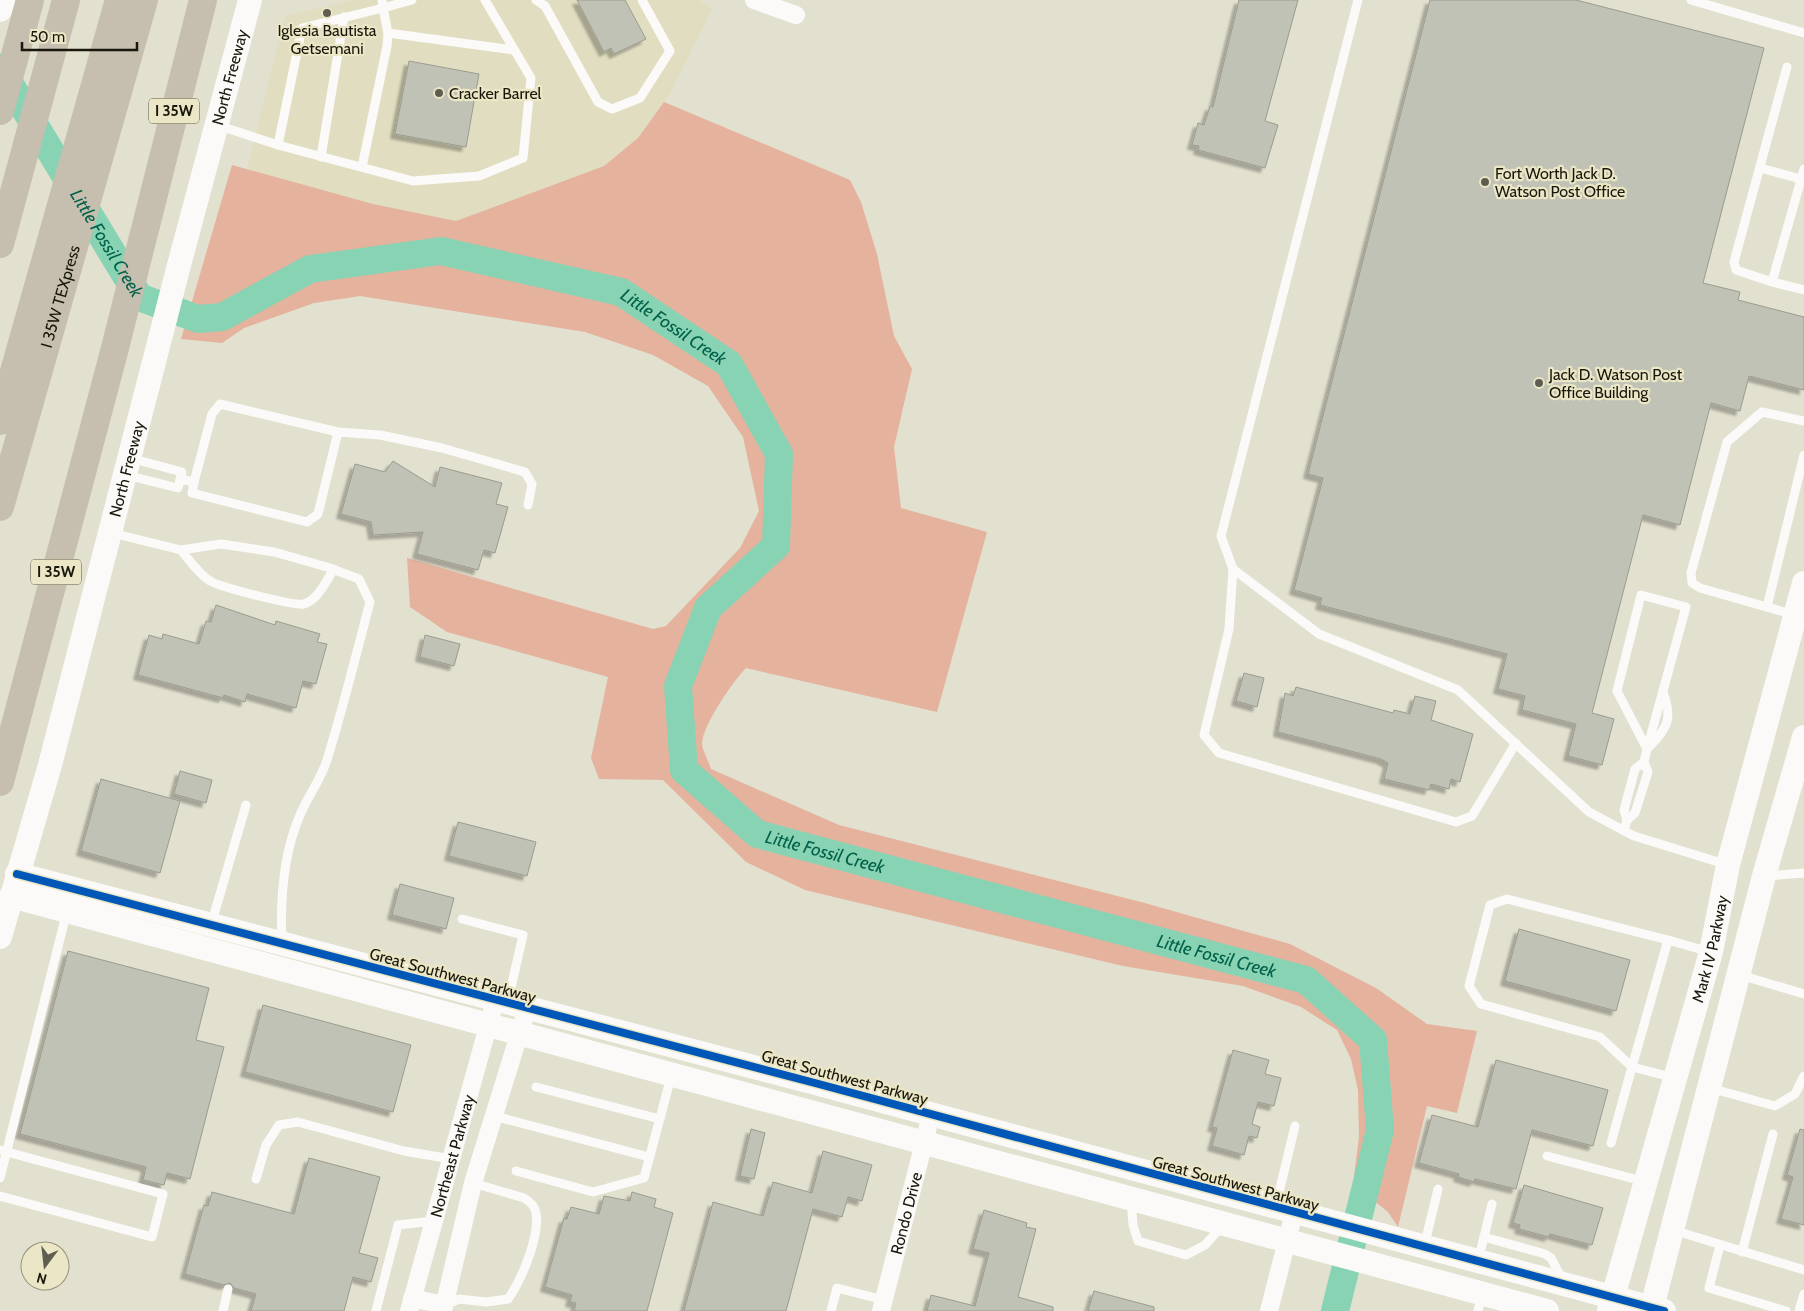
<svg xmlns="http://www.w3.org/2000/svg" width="1804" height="1311" font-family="Cabin,sans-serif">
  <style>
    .built { fill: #e1ddc0 }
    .forest { fill: #e5b29e }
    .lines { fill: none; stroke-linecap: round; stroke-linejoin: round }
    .river { stroke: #87d3b4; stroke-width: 28 }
    .building { fill: #bfc2b5; stroke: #9a9c8f; filter: url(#shadow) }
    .lane { stroke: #fbfaf8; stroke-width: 9 }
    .street { stroke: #fbfaf8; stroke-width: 18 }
    .secondary { stroke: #fbfaf8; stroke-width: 24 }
    .highway { stroke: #c6beaf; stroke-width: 28 }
    .cycleway-casing { stroke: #eae6c6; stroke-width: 11 }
    .cycleway { stroke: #0057b8; stroke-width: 8 }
    .poi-dot { fill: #5f5d4f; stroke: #eae6c6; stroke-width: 2 }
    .labels { text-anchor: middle; stroke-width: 4.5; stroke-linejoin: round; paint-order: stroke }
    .shield { fill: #eae6c6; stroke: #575543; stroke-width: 1 }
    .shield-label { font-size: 15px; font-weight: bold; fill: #18170b }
    .poi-label { font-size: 16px; fill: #18170b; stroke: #eae6c6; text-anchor: start }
    .street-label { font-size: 16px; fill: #18170b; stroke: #eae6c6 }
    .water-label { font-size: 18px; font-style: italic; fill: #026149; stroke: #eae6c6 }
  </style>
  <defs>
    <filter id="shadow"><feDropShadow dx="-4.5" dy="4.5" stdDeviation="1" flood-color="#0004"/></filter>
  </defs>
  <rect width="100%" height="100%" fill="#e2e0ce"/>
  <path class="built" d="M354,0H699L712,9L671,92L638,138L604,166L456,221L373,204L247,169L285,16Z"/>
  <path class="forest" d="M664,102L850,180L861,202L877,254L894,336L912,369L894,447L901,508L987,532L937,712L746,668C733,681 703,725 702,743C702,750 709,762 711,769L839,825L1141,902L1290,944L1376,988L1427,1024L1477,1031L1457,1113L1427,1106L1398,1227L1388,1212L1353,1184L1359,1137L1358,1090L1351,1059L1337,1030L1301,1007L1243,986L1123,966L805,890L746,862L663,780L599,779L591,758L608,677L447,632L410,607L407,558L653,629L666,626L740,548L759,511L743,437L708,386L653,355L585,332L360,296L314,303L244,328L222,343L181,339L232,165L373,204L456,221L604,166L638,138Z"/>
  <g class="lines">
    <path class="river" id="s1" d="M0,68L139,297L198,319L222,317L310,269L441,251L621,292L729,364L779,454L776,546L708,608L678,686L684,770L757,834L1306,980L1373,1040L1380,1130L1335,1311"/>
  </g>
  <g class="building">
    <path d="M577,0H625L646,39L614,54L611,48L604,52Z"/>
    <path d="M1239,0H1298L1265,121L1278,125L1265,168L1198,150L1199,146L1192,145L1198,123L1204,125L1210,106L1213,107Z"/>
    <path d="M1430,0H1576L1764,48L1703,283L1740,292L1738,300L1804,317V390L1749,376L1740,411L1711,403L1680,525L1643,515L1592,713L1614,719L1602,765L1568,756L1576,724L1522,710L1525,696L1498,689L1507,654L1320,605L1322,598L1294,590L1323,478L1308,474Z"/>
    <path d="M409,61L479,74L466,147L395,134Z"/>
    <path d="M393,461L435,487L440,467L502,483L496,504L508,507L495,553L484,550L478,570L417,554L423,532L373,535L371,522L341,514L355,464L385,472Z"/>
    <path d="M216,605L275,625L276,621L320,634L317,642L327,644L316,684L303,681L296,708L247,694L245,702L224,695L223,698L138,675L149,635L162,639L163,634L199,644L206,621L211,622Z"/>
    <path d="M425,635L460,644L454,666L420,657Z"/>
    <path d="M1244,673L1264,678L1257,707L1236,701Z"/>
    <path d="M1296,687L1393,713L1394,710L1410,714L1415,696L1436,701L1431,720L1473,734L1460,782L1451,779L1449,789L1431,784L1429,790L1384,779L1388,763L1381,759L1278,732L1285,693L1293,696Z"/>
    <path d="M180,771L212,780L206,803L174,794Z"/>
    <path d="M101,779L180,801L160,873L81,851Z"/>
    <path d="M458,822L536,842L527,876L449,856Z"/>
    <path d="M400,884L454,898L446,929L392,915Z"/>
    <path d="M1519,929L1630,960L1616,1011L1505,981Z"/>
    <path d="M68,951L209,988L196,1040L224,1047L190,1179L167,1173L164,1185L143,1180L146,1167L20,1134Z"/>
    <path d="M263,1005L411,1045L393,1112L245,1072Z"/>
    <path d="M1233,1050L1269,1060L1265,1074L1281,1078L1274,1106L1258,1102L1252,1124L1260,1127L1257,1138L1249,1136L1244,1155L1212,1146L1217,1128L1212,1127Z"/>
    <path d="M1496,1060L1608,1090L1593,1146L1532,1130L1516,1189L1475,1179L1474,1182L1458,1177L1459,1174L1419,1163L1432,1115L1478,1127Z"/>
    <path d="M751,1129L765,1133L754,1179L740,1176Z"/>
    <path d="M1800,1129L1804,1130V1225L1781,1219L1793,1177L1787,1175Z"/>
    <path d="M823,1151L872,1165L862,1201L848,1197L842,1217L813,1209L786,1311H684L713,1202L763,1216L773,1182L812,1193Z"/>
    <path d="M309,1158L380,1177L359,1253L378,1258L371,1282L353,1277L344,1311H251L256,1294L234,1288L230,1283L224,1285L185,1274L204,1205L208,1206L212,1192L294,1214Z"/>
    <path d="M1524,1185L1603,1208L1592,1245L1550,1234L1549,1237L1519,1229L1520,1225L1513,1223Z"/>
    <path d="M632,1192L656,1199L654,1207L673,1213L647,1311H574L576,1303L570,1302L572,1295L545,1287L564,1218L567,1219L571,1207L599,1214L604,1196L630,1201Z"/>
    <path d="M984,1210L1027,1223L1026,1227L1036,1229L1018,1297L1053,1307V1311H927L931,1295L975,1306L989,1253L973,1249Z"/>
    <path d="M1094,1291L1154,1307V1311H1088Z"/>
  </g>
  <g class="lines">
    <g class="lane">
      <path d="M536,0L545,6L598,102L612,109L640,98L670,51L642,0"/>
      <path d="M1358,0L1221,536L1233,569L1319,634L1458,690L1589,812L1634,836L1728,865"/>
      <path d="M1691,0L1804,33"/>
      <path d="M388,33L514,50"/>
      <path d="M217,125L278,145L302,28L383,8L382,0"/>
      <path d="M278,145L413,181L479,176L523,158L531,78L485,0"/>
      <path d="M321,157L344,17"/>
      <path d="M362,167L387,46L388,33L383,8L412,0"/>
      <path d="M1760,168L1804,180"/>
      <path d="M1804,169L1772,282L1804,290"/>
      <path d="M1772,282L1736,270L1734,262L1787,67"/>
      <path d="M126,475L178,488L182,472L130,458"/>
      <path d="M180,479L194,482L212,414L220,404L338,432L380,435L442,448L525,472L532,484L528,505"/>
      <path d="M194,482L192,493L307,522L318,514L338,432"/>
      <path d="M112,533L181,550L221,544L274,552L327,567L359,579L370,602C356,655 343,708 327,760C321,779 308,796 300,815C283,854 280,899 282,942"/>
      <path d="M181,550C190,561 198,573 210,581C220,587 293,606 304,604C318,600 326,581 334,569"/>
      <path d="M1233,569L1229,629L1204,735L1219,753L1456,822L1472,816L1516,743"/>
      <path d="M1767,607L1804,455"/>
      <path d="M1795,615L1700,588L1692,583L1691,573L1727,442L1762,412L1804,421"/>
      <path d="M1649,747C1668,728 1673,718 1663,692"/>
      <path d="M1627,820L1624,810L1635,769L1644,762"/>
      <path d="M1624,831L1627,820L1635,813L1648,772L1644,762L1647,749L1686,607L1641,595L1617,691L1647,749"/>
      <path d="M1767,876L1804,873"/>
      <path d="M462,919L523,935L508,1001"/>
      <path d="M211,925L246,805"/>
      <path d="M1740,975L1804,994"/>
      <path d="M1675,1078L1632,1067L1668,940L1710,952"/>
      <path d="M536,1087L660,1119"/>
      <path d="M1710,1088L1775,1106L1795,1094L1804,1076"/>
      <path d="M494,1116L649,1157"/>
      <path d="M1611,1143L1632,1067L1600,1037L1481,1004L1469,986L1490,905L1507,899L1668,940"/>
      <path d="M0,1150L163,1194L152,1237L0,1196"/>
      <path d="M1547,1156L1646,1182"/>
      <path d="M516,1171L593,1192L644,1178L671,1077"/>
      <path d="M0,1178L67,911"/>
      <path d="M256,1179L266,1145L279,1125L298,1122L404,1151L451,1159"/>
      <path d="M1131,1201L1133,1225L1138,1241L1186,1255L1205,1245L1223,1225"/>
      <path d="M1492,1204L1484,1237L1545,1254L1551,1258L1562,1279"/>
      <path d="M1276,1205L1295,1126"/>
      <path d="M1673,1230L1804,1270"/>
      <path d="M1720,1245L1709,1288L1786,1311"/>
      <path d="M1424,1247L1438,1189"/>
      <path d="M1742,1252L1773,1134"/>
      <path d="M1478,1261L1484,1237"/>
      <path d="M445,1305L459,1299L486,1302L508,1299C521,1281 540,1237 536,1213C535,1206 529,1201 524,1198L473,1183"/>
      <path d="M223,1311L228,1289"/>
      <path d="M376,1311L398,1225L433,1221"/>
      <path d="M831,1311L837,1288L884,1300"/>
      <path d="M1478,1311L1482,1294"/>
      <path d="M1799,1311L1804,1294"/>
    </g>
    <g class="street">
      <path d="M754,0L796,15"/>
      <path d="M412,1298L444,1305"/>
      <path id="s2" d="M409,1311L495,1001"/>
      <path d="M443,1311L473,1183L527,1009"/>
      <path id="s3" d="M881,1311L931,1115"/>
      <path d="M1269,1311L1294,1213"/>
    </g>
    <g class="secondary">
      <path d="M0,10L3,0"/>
      <path d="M17,874L815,1083L1664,1311"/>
      <path d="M11,896L1547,1311"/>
      <path id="s4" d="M0,937L50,765L178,269L250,0"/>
      <path id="s5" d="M1609,1311L1711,952L1728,865L1804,583"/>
      <path d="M1651,1311L1764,876L1804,737"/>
    </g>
    <g class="highway">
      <path d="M0,111L30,0"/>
      <path d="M0,244L66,0"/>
      <path d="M0,421L119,0"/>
      <path id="s6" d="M0,507L144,0"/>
      <path d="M0,782L115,348L203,0"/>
    </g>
    <g class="cycleway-casing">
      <path id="cycleway" d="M17,874L815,1083L1664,1311"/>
    </g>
    <use href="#cycleway" class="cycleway"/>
  </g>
  <g class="poi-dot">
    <circle cx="327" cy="13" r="5"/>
    <circle cx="439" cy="93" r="5"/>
    <circle cx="1485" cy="182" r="5"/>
    <circle cx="1539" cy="383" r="5"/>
  </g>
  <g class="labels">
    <g class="shield">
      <rect x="149" y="98.5" width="50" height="25" rx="4"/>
      <rect x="31" y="559.5" width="50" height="25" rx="4"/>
    </g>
    <g class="shield-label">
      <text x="174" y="116">I 35W</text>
      <text x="56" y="577">I 35W</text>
    </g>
    <g class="poi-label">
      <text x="327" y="36" text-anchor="middle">Iglesia Bautista<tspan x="327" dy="18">Getsemani</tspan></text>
      <text x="449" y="99">Cracker Barrel</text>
      <text x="1495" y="179">Fort Worth Jack D.<tspan x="1495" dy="18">Watson Post Office</tspan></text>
      <text x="1549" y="380">Jack D. Watson Post<tspan x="1549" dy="18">Office Building</tspan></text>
    </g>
    <g class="street-label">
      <text dy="6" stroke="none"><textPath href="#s4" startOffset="890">North Freeway</textPath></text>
      <text dy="6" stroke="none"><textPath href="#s6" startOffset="219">I 35W TEXpress</textPath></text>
      <text dy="6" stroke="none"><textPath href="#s4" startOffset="485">North Freeway</textPath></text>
      <text dy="6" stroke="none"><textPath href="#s5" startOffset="376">Mark IV Parkway</textPath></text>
      <text transform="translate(453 975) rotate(15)" y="6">Great Southwest Parkway</text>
      <text transform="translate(845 1077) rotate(15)" y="6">Great Southwest Parkway</text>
      <text dy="6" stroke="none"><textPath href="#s2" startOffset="161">Northeast Parkway</textPath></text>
      <text transform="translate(1236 1183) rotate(15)" y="6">Great Southwest Parkway</text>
      <text dy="6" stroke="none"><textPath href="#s3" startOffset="101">Rondo Drive</textPath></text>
    </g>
    <g class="water-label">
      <text dy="6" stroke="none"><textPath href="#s1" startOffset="205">Little Fossil Creek</textPath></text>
      <text dy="6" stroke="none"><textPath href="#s1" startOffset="835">Little Fossil Creek</textPath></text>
      <text dy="6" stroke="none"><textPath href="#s1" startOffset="1524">Little Fossil Creek</textPath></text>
      <text dy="6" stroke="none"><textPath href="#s1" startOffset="1929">Little Fossil Creek</textPath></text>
    </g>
  </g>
  <g transform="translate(45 1266) rotate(195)"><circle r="24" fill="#eae6c6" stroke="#96937b"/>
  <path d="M0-4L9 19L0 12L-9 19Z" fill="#5f5d4f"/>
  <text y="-8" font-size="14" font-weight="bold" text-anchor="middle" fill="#18170b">N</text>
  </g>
  <path d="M22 42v8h115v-8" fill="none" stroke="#18170b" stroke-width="2.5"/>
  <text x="30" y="42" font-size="15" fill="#18170b" stroke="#eae6c6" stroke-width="4" paint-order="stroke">50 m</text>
</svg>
